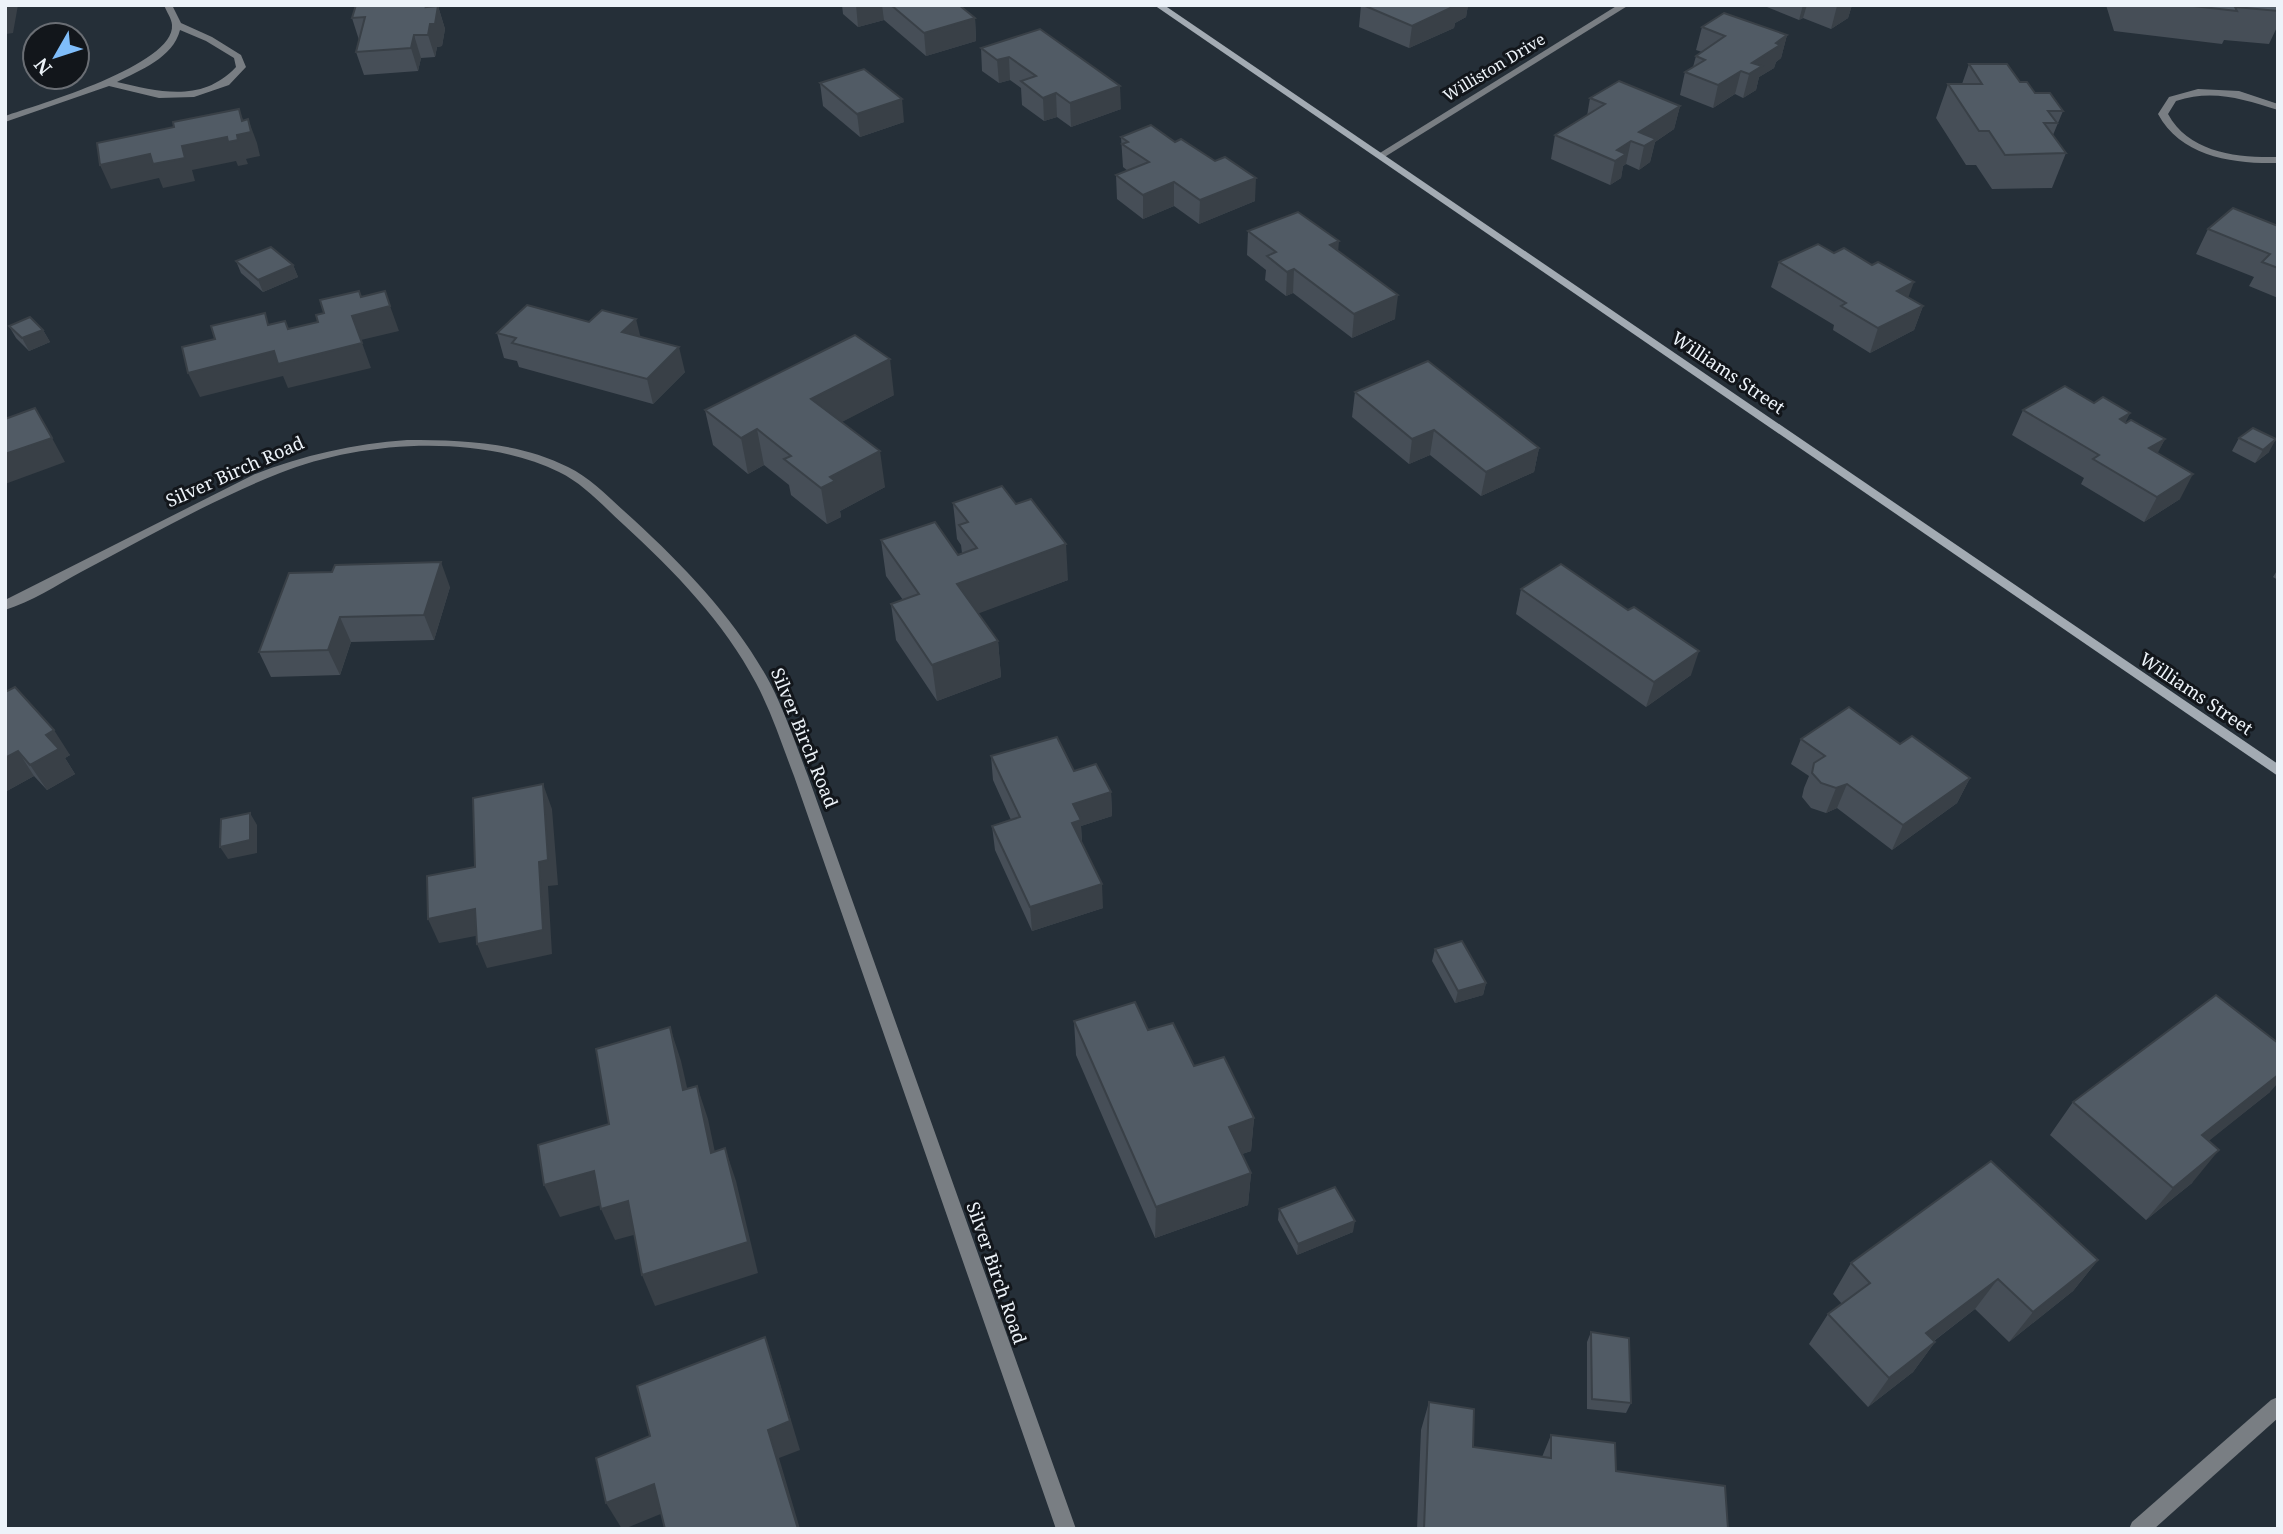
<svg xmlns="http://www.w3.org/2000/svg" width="2283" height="1534" font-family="'Noto Serif',serif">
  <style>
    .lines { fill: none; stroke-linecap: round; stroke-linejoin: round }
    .minor { fill: #797e83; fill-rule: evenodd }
    .secondary { fill: #a3abb3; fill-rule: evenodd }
    .wall { fill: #464e57 }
    .shaded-wall { fill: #394047 }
    .building { fill: #515b65; stroke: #394047; stroke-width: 2 }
    .labels { text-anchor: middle; stroke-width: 6; stroke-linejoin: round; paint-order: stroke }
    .far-street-label { font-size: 16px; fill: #edf3f9; stroke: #12161b }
    .street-label { font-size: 18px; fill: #edf3f9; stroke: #12161b }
  </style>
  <rect width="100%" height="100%" fill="#252f38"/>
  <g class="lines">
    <g class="minor">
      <path d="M164,5H172L181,23L212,37L241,55L246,67L229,85L194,97L159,98L109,86L5,122V116C37,105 175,65 172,25C172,19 166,11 164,5ZM180,30L206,41L234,58L236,67C202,103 160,92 117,82C140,70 173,58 180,30Z"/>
      <path d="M1618,5H1629L1383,158L1375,156Z"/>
      <path d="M2198,89L2239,91L2278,104V110C2242,99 2213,89 2176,101L2168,114C2189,153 2238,158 2278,157V163C2233,164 2181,157 2158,114L2169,97Z"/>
      <path d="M407,440C461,440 519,442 568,467C593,479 613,502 634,520C686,568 736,620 770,683C785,712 796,745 808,776L1076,1529H1056L794,776C782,745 772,713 756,683C724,622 674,571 624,525C604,507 584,484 559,472C479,433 360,441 280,473C211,500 146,538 81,572C57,585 31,602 5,610V600L253,475C303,455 353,444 407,440Z"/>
      <path d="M2278,1397V1418L2154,1529H2129L2132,1522L2271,1400Z"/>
    </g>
    <path class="secondary" d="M1154,5H1164L2278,764V776Z"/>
  </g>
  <g class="wall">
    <path d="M356,5L438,6L445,29L442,46L437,47L435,57L421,58L418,71L364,75L356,52L359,40L352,18Z"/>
    <path d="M842,5H959L975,18L976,41L926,56L884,20L858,27L843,14Z"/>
    <path d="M1361,5H1468L1466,17L1455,23L1454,28L1409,48L1359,27Z"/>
    <path d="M1762,5H1852L1848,18L1831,29L1803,18L1799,20Z"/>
    <path d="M2106,5H2278V25L2269,44L2224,40L2222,44L2114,31Z"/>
    <path d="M1702,27L1787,35L1781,58L1776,62L1774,68L1759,77L1756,90L1743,98L1735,94L1713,108L1680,95L1685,72L1693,67L1696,56L1702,52L1696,50Z"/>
    <path d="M1040,29L1121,109L1071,127L1057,117L1044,121L1022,105L1021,88L1010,80L999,83L982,71L981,48Z"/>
    <path d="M1969,64L2020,82L2063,111L2053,135L2066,153L2052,188L1992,189L1976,165H1966L1936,118L1948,84H1962Z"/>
    <path d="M820,83L904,122L860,137L823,106Z"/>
    <path d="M1590,98L1680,106L1674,129L1655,142L1650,162L1639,170L1626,164L1623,166L1621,178L1610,185L1551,159L1555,135L1587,116Z"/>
    <path d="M1121,137L1255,201L1199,224L1174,206L1143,219L1117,199L1116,175L1128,171L1123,167Z"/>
    <path d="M2278,226V298L2249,286L2254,277L2196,254L2208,229Z"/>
    <path d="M1248,231L1339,251L1395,319L1352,338L1293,293L1286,296L1265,280L1266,270L1247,255Z"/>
    <path d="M236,261L293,265L298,277L263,292L241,273Z"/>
    <path d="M1779,262L1908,297L1923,306L1914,330L1870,353L1833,330L1834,325L1771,287Z"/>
    <path d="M9,326L43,330L50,342L29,351L16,338Z"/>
    <path d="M497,333L640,337L685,372L653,404L519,367L517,361L504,358Z"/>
    <path d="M1355,392L1539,448L1534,472L1481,496L1430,455L1409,464L1352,417Z"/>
    <path d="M894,395L841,422L885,487L840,511L841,517L827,524L791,495L789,485L764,465L748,474L713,445L705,410Z"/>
    <path d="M2094,403L2130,413L2125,422L2165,439L2157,453L2180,499L2144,522L2081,484L2084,478L2012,435L2023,410Z"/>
    <path d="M2239,438L2269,452L2255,463L2232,451Z"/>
    <path d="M953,503L1068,580L978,613L998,641L1001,677L937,701L896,640L891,604L903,600L886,576L881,540L958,555L962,553L961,545L957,539Z"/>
    <path d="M2278,569V580L2273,577Z"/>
    <path d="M289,573L450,587L434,640L351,642L340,675L271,677L259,652Z"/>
    <path d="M1521,589L1691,675L1646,707L1516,614Z"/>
    <path d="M5,692L70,755L65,758L75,774L47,790L34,776L5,792Z"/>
    <path d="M1801,739L1900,744L1970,778L1957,803L1892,850L1837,808L1826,813L1811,808L1802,797L1804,788L1809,776L1791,764Z"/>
    <path d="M991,756L1074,771L1111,792L1112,816L1081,826L1082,843L1103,908L1032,931L995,850L992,826L1011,820L993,780Z"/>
    <path d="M1435,949L1486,983L1483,995L1455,1003L1432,961Z"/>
    <path d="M1074,1021L1148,1030L1194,1066L1254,1118L1251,1151L1242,1154L1251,1173L1248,1205L1155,1238L1076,1055Z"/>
    <path d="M2270,1092L2208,1141L2192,1183L2146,1220L2050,1135L2073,1102Z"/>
    <path d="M1279,1209L1353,1232L1297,1255L1278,1220Z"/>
    <path d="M2098,1260L2073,1291L2009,1342L1975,1309L1934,1341L1935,1342L1913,1372L1868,1407L1809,1344L1828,1314L1842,1304L1833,1294L1851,1263Z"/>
    <path d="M1591,1332L1631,1403L1626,1413L1587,1409V1342Z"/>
    <path d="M1429,1402L1473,1447L1542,1457L1551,1435L1616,1471L1728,1529H1417L1421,1430Z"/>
  </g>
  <g class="shaded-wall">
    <path d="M5,5H18L13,33L6,34L5,36Z"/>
    <path d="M427,5H433L436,15L438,6L445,29L442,46L437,47L435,57L428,35Z"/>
    <path d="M856,5H882L884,20L858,27Z"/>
    <path d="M1452,5H1468L1466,17L1455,23L1454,28L1409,48L1412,26Z"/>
    <path d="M1803,5H1807L1803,18L1799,20Z"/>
    <path d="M1839,5H1852L1848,18L1831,29L1837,6Z"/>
    <path d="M975,18L976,41L926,56L924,33Z"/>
    <path d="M414,35L421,58L418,71L411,48Z"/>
    <path d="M1787,35L1781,58L1776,62L1774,68L1759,77L1756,90L1743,98L1752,63Z"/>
    <path d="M1009,57L1010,80L999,83L997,60Z"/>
    <path d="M1741,71L1735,94L1713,108L1718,85Z"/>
    <path d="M1120,86L1121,109L1071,127L1070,103Z"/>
    <path d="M1056,93L1057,117L1044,121L1043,98Z"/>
    <path d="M902,99L904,122L860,137L857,114Z"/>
    <path d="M1680,106L1674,129L1655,142L1650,162L1639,170L1644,146L1639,132Z"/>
    <path d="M239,109L248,133V119L257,143L260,156L246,159L248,164L238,166L236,161L192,170L195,181L163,188L159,178L111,189L100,165L182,146L242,121Z"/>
    <path d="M1631,141L1626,164L1623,166L1621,178L1610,185L1617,150Z"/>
    <path d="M1256,178L1255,201L1199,224L1200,200Z"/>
    <path d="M1174,182V206L1143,219V195Z"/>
    <path d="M1339,241L1337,265L1330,245Z"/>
    <path d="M293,265L298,277L263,292L258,280Z"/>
    <path d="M1294,269L1293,293L1286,296L1287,272Z"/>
    <path d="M1914,282L1905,306L1897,291Z"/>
    <path d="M1398,295L1395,319L1352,338L1354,314Z"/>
    <path d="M390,306L399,331L361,340L371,368L288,388L283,376L200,397L188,373L352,316Z"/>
    <path d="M1923,306L1914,330L1870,353L1878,328Z"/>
    <path d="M636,319L642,343L622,332Z"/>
    <path d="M43,330L50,342L29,351L22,338Z"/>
    <path d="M679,347L685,372L653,404L647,379Z"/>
    <path d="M890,359L894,395L817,435L811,399Z"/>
    <path d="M2130,413L2118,438L2120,419Z"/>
    <path d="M757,429L764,465L748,474L741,438Z"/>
    <path d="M1434,430L1430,455L1409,464L1412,439Z"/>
    <path d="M52,438L65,462L5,484V454Z"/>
    <path d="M2165,439L2152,464L2149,448Z"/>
    <path d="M2276,439L2269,452L2255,463L2263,450Z"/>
    <path d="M1539,448L1534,472L1481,496L1486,472Z"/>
    <path d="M880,451L885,487L840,511L841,517L827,524L821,488L830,477Z"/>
    <path d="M2193,474L2180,499L2144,522L2157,497Z"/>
    <path d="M1066,544L1068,580L961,620L957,584Z"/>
    <path d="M441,562L450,587L434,640L424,615Z"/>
    <path d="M340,617L351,642L340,675L328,650Z"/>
    <path d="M998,641L1001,677L937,701L932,665Z"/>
    <path d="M1699,651L1691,675L1646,707L1654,682Z"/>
    <path d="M54,730L70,755L65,758L75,774L47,790L30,765L46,735Z"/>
    <path d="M18,751L34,776L5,792V758Z"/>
    <path d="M1970,778L1957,803L1892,850L1903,825Z"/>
    <path d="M543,784L552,809L558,885L548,886L552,954L487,968L477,944Z"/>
    <path d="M1847,784L1837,808L1826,813L1836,788Z"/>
    <path d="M1111,792L1112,816L1081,826L1082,844L1072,823L1073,804Z"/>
    <path d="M250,813L257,825V853L228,859L220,847Z"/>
    <path d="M1102,884L1103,908L1032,931L1030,907Z"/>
    <path d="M475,909L486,934L439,943L428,919Z"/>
    <path d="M1486,983L1483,995L1455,1003L1458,991Z"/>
    <path d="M670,1027L681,1061L695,1123L683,1090Z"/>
    <path d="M2278,1075V1083L2270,1092L2175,1168L2202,1135Z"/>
    <path d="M697,1086L708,1119L722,1186L711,1153Z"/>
    <path d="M1254,1118L1251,1151L1227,1159L1229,1127Z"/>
    <path d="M725,1148L736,1181L758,1273L655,1306L642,1275Z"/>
    <path d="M2219,1150L2192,1183L2146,1220L2173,1188Z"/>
    <path d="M594,1171L608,1203L560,1217L544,1185Z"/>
    <path d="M1251,1173L1248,1205L1155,1238L1156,1207Z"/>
    <path d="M628,1201L641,1233L615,1240L601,1209Z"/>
    <path d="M1355,1221L1353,1232L1297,1255L1298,1244Z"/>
    <path d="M2098,1260L2073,1291L2009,1342L2033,1312Z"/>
    <path d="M1998,1279L1975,1309L1905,1363L1926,1333Z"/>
    <path d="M765,1337L775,1367L800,1450L779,1458L800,1529H798L768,1430Z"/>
    <path d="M1935,1342L1913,1372L1868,1407L1889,1378Z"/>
    <path d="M654,1484L668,1511L624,1529H622L606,1503Z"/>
  </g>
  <g class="building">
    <path d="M356,5H427L426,7L438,6L435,24H430L428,35H414L411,48L356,52L365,17L352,18Z"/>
    <path d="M891,5H959L975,18L924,33Z"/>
    <path d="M1363,5H1457L1412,26Z"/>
    <path d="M2185,5H2278V11L2235,7L2237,11Z"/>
    <path d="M1724,13L1787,35L1776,43L1780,45L1752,63L1762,66L1749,74L1741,71L1718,85L1685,72L1705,60L1696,56L1725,36L1702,27Z"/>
    <path d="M1040,29L1120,86L1070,103L1056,93L1043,98L1021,81L1036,76L1009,57L997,60L981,48Z"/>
    <path d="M1969,64H2007L2020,82H2027L2035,93H2050L2063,111H2048L2057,123H2044L2066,153L2005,155L1989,131H1979L1948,84H1982Z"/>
    <path d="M864,69L902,99L857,114L820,83Z"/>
    <path d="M1619,81L1680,106L1639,132L1656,139L1644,146L1631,141L1617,150L1626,154L1615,161L1555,135L1605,104L1590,98Z"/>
    <path d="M239,109L242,121L248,119L251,132L237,135L238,140L228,142L227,137L182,146L185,158L153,164L150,154L100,165L97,143L174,127L173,122Z"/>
    <path d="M1151,125L1175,142L1181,139L1215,161L1225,157L1256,178L1200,200L1174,182L1143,195L1116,175L1149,162L1122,144L1128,142L1121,137Z"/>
    <path d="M2233,208L2278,226V268L2262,262L2270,254L2208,229Z"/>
    <path d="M1298,212L1339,241L1330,245L1398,295L1354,314L1294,269L1287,272L1267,256L1276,252L1248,231Z"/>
    <path d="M1818,244L1834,253L1844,248L1872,265L1878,262L1914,282L1897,291L1923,306L1878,328L1841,306L1846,303L1779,262Z"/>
    <path d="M271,247L293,265L258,280L236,261Z"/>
    <path d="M359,291L361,297L385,291L390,306L352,316L362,343L278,364L274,351L188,373L182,347L215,339L211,326L265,313L268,325L285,321L288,329L318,322L316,315L324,313L320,300Z"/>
    <path d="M527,305L589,322L602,310L636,319L622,332L679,347L647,379L512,343L516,338L497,333Z"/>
    <path d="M30,317L43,330L22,338L9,326Z"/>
    <path d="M855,335L890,359L811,399L880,451L830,477L835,481L821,488L784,459L791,456L757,429L741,438L705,410Z"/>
    <path d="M1428,361L1539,448L1486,472L1434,430L1412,439L1355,392Z"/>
    <path d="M2065,386L2094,403L2103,397L2130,413L2120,419L2126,423L2131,420L2165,439L2149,448L2193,474L2157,497L2093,459L2099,455L2023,410Z"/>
    <path d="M35,408L52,438L5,454V419Z"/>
    <path d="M2253,428L2276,439L2263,450L2239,438Z"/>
    <path d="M1002,486L1016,504L1031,499L1066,544L957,584L998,641L932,665L891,604L919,594L881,540L935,522L958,555L977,548L959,525L968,522L953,503Z"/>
    <path d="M441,562L424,615L340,617L328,650L259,652L289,573L332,572L335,565Z"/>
    <path d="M1561,564L1628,610L1634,607L1699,651L1654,682L1521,589Z"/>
    <path d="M15,687L54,730L46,735L59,749L30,765L18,751L5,758V692Z"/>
    <path d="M1849,707L1900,744L1912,736L1970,778L1903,825L1847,784L1836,788L1821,783L1812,773L1814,763L1825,756L1801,739Z"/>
    <path d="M1057,737L1074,771L1096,764L1111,792L1073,804L1081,820L1072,823L1102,884L1030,907L992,826L1020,817L991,756Z"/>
    <path d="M543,784L548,860L539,862L543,930L477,944L475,909L428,919L427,876L475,867L473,798Z"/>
    <path d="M250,813V840L220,847L221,819Z"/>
    <path d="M1462,941L1486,983L1458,991L1435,949Z"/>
    <path d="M2216,995L2278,1043V1075L2202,1135L2219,1150L2173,1188L2073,1102Z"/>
    <path d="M1135,1002L1148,1030L1173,1023L1194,1066L1224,1057L1254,1118L1229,1127L1251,1173L1156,1207L1074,1021Z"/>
    <path d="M670,1027L683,1090L697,1086L711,1153L725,1148L748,1242L642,1275L628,1201L601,1209L594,1171L544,1185L538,1145L609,1124L596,1049Z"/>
    <path d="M1991,1161L2098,1260L2033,1312L1998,1279L1926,1333L1935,1342L1889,1378L1828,1314L1870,1283L1851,1263Z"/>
    <path d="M1335,1187L1355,1221L1298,1244L1279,1209Z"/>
    <path d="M1591,1332L1629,1338L1631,1403L1592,1399Z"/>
    <path d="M765,1337L790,1421L768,1430L798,1529H665L654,1484L606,1503L596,1458L650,1436L637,1386Z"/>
    <path d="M1429,1402L1474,1409L1473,1447L1551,1458V1435L1615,1443L1616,1471L1725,1486L1728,1529H1424Z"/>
  </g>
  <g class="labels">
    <g class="far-street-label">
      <text transform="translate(1494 67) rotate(-31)" y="6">Williston Drive</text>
    </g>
    <g class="street-label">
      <text transform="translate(1728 373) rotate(34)" y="6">Williams Street</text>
      <text transform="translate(235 472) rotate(-24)" y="6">Silver Birch Road</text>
      <text transform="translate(2196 694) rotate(34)" y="6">Williams Street</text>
      <text transform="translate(804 738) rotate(68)" y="6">Silver Birch Road</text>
      <text transform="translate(996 1273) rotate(71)" y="6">Silver Birch Road</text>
    </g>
  </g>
  <rect width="2283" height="1534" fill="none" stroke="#edf3f9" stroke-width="14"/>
  <g transform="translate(56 56) rotate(231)"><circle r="33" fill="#12161b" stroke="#6a6e74" stroke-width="2"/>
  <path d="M0-5L12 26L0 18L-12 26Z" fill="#7fbdfa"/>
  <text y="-10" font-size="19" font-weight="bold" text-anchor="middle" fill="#edf3f9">N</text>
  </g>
</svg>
